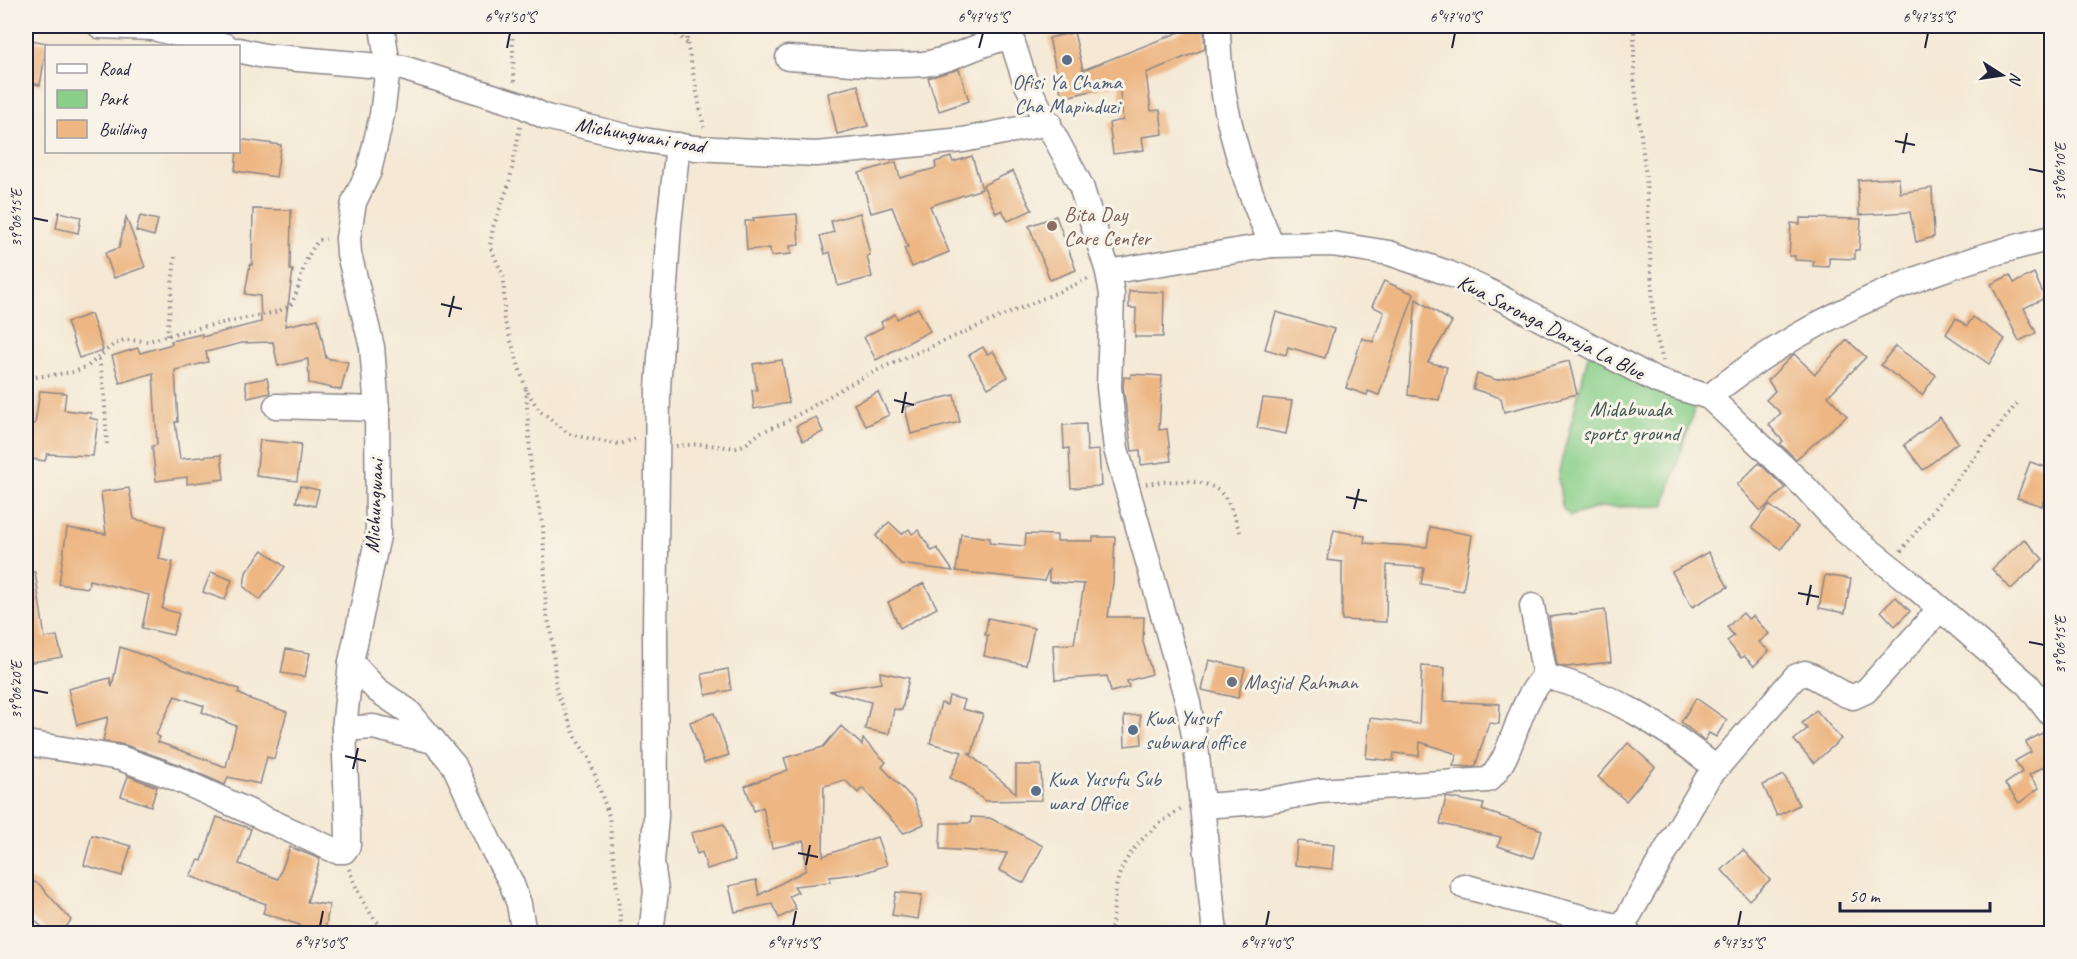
<svg xmlns="http://www.w3.org/2000/svg" width="2077" height="959" font-family="Caveat,sans-serif">
  <style>
    .green { fill: #89cf89; stroke: #567862; stroke-width: 1.5 }
    .building { fill: #edb682; fill-rule: evenodd }
    .lines { fill: none; stroke-linecap: round; stroke-linejoin: round }
    .minor-casing { stroke: #8c8688; stroke-width: 27 }
    .path { stroke: #8c8688; stroke-width: 4; stroke-dasharray: 1.5 4.5; stroke-linecap: butt }
    .minor { stroke: #fff; stroke-width: 24 }
    .ticks { fill: none; stroke: #22223b; stroke-width: 2 }
    .service-dot { fill: #5c6f8a; stroke: #f7f3e8; stroke-width: 2 }
    .education-dot { fill: #8d6e63; stroke: #f7f3e8; stroke-width: 2 }
    .worship-dot { fill: #6b7280; stroke: #f7f3e8; stroke-width: 2 }
    .labels { text-anchor: middle; stroke-width: 6; stroke-linejoin: round; paint-order: stroke }
    .service-label { font-size: 21px; fill: #4e5e75; stroke: #f7f3e8; text-anchor: start }
    .street-label { font-size: 21px; fill: #22223b; stroke: #f7f3e8 }
    .education-label { font-size: 21px; fill: #785e54; stroke: #f7f3e8; text-anchor: start }
    .park-label { font-size: 21px; fill: #415652; stroke: #f7f3e8 }
    .worship-label { font-size: 21px; fill: #5b616d; stroke: #f7f3e8; text-anchor: start }
    .neatline { fill: none; stroke: #22223b; stroke-width: 2 }
    .ticks-label { font-size: 15px; text-anchor: middle; fill: #22223b }
  </style>
  <rect width="100%" height="100%" fill="#f7f3e8"/>
  <filter id="ink" filterUnits="userSpaceOnUse"><feTurbulence type="fractalNoise" baseFrequency=".0167" numOctaves="2"/><feDisplacementMap in="SourceGraphic" scale="12" xChannelSelector="R" yChannelSelector="G"/><feConvolveMatrix kernelMatrix="1 2 1 2 8 2 1 2 1" color-interpolation-filters="sRGB"/></filter>
  <filter id="wash" filterUnits="userSpaceOnUse"><feTurbulence type="fractalNoise" baseFrequency=".008" numOctaves="4" result="noise"/><feDisplacementMap in="SourceGraphic" scale="24" xChannelSelector="R" yChannelSelector="G"/><feGaussianBlur stdDeviation="1.35" result="paint"/><feColorMatrix in="noise" values="0 0 0 0 0 0 0 0 0 0 0 0 0 0 0 0 0 1.4 0 .05"/><feComposite in="paint" operator="in"/></filter>
  <g filter="url(#wash)">
    <rect width="100%" height="100%" fill="#f5e9d5"/>
    <path class="green" d="M1592,340L1669,373L1700,391L1664,506L1600,507L1570,516L1562,508L1558,475Z"/>
    <g id="blocks">
      <g class="building">
        <path d="M1195,26H1204L1205,49L1146,73L1151,111L1160,110L1163,134L1142,137L1144,150L1113,154L1109,123L1123,120L1119,84L1062,98L1049,38L1074,32L1083,70Z"/>
        <path d="M26,39L47,43L40,85L26,82Z"/>
        <path d="M959,69L969,101L939,111L928,78Z"/>
        <path d="M858,85L868,126L837,134L828,93Z"/>
        <path d="M238,139L281,145L276,177L235,171Z"/>
        <path d="M972,156L982,189L930,206L949,252L912,267L904,248L908,247L892,207L871,213L859,173L896,162L900,178L936,168L935,162L951,157L953,162Z"/>
        <path d="M1013,171L1032,210L1008,221L1002,210L996,213L983,185Z"/>
        <path d="M1899,178L1900,193L1932,188L1934,237L1916,242L1910,212L1859,215L1858,180Z"/>
        <path d="M253,209L291,210L290,270H293L285,326L318,319L326,358L348,362L341,390L309,383L308,359L278,366L273,342L242,343L206,352L208,362L175,370L178,422H175L180,459L221,455L224,479L187,484V477L156,481L152,446L157,445L153,373L120,383L112,356L138,348L140,353L172,344L171,341L202,334V337L261,322L260,296L245,294L250,264L252,265Z"/>
        <path d="M59,212L81,217L78,233L56,228Z"/>
        <path d="M860,213L870,255L867,256L872,277L838,286L830,252L825,254L820,236L834,232L831,221Z"/>
        <path d="M797,214L799,245L790,246L791,254L771,256L770,248L747,250L745,221H754L753,218Z"/>
        <path d="M140,216L158,220L154,236L136,231Z"/>
        <path d="M1056,216L1076,270L1050,280L1029,226Z"/>
        <path d="M126,217L145,267L114,278L105,253L119,248Z"/>
        <path d="M1800,218L1861,219L1859,250H1855V259L1829,258V267L1813,266L1814,261L1795,260V256H1789L1791,223L1800,224Z"/>
        <path d="M2034,273L2045,298L2024,308L2036,333L2019,341L1991,284L2010,275L2014,283Z"/>
        <path d="M1384,281L1414,294L1379,395L1368,391L1367,395L1346,388L1362,338L1373,342L1384,312L1372,306Z"/>
        <path d="M1129,291L1164,292L1163,337H1135L1136,308H1129Z"/>
        <path d="M1416,299L1452,322L1428,362L1447,367L1439,400L1408,395Z"/>
        <path d="M918,308L930,331L876,360L864,337L883,327L881,322L895,314L897,319Z"/>
        <path d="M1276,312L1334,329L1325,358L1288,347L1286,355L1265,349Z"/>
        <path d="M91,314L103,350L79,358L67,322Z"/>
        <path d="M1973,317L2005,339L1989,364L1946,334L1956,318L1967,326Z"/>
        <path d="M1847,340L1866,357L1828,396L1847,416L1796,459L1780,444L1783,441L1769,425L1781,413L1766,400L1775,391L1768,380L1794,354L1815,374Z"/>
        <path d="M1895,346L1936,375L1922,395L1881,365Z"/>
        <path d="M983,347L987,354L993,351L1008,377L988,388L969,355Z"/>
        <path d="M782,360L789,403L754,409L752,390H757L753,364Z"/>
        <path d="M1569,361L1577,394L1504,412L1501,398L1473,389L1477,374L1497,380Z"/>
        <path d="M1131,374L1162,376L1159,430L1167,429L1171,461L1141,465L1140,450L1132,451L1123,386L1124,377L1131,378Z"/>
        <path d="M267,378L270,393L248,398L245,382Z"/>
        <path d="M40,391L66,393L64,410L91,413L90,418L98,420L93,456L47,454L45,461L26,458V423L35,424Z"/>
        <path d="M878,392L889,415L866,426L854,404Z"/>
        <path d="M954,395L960,422L911,434L905,407Z"/>
        <path d="M1263,398L1292,401L1286,434L1257,428Z"/>
        <path d="M816,417L823,432L803,441L796,426Z"/>
        <path d="M1940,417L1958,442L1923,470L1904,445Z"/>
        <path d="M1086,424L1087,451L1099,450L1101,486L1071,488L1069,448L1064,449L1063,425Z"/>
        <path d="M260,440L301,444L297,481L256,476Z"/>
        <path d="M2030,462L2052,469L2042,506L2017,498Z"/>
        <path d="M1759,463L1785,488L1761,511L1737,485Z"/>
        <path d="M300,486L319,490L315,506L296,502Z"/>
        <path d="M129,488L134,519L165,526L159,559L173,562L162,609L179,613L173,635L142,628L149,595L89,580L88,588L59,584L67,528L106,534L101,492Z"/>
        <path d="M1769,505L1798,527L1781,549L1752,527Z"/>
        <path d="M889,522L902,534L909,529L912,534L918,530L932,551L937,548L953,571L901,564L876,536Z"/>
        <path d="M1430,527L1472,535L1463,591L1421,584L1424,568L1387,565L1386,622L1342,620V562L1327,560L1334,530L1365,536L1364,543L1427,547Z"/>
        <path d="M961,534L990,538L989,543L1025,546L1026,534L1057,535V541H1093V537H1115L1113,583L1108,617H1144L1143,642L1152,674L1127,681L1129,687L1111,692L1107,676L1055,680L1053,645L1074,644L1084,584L1049,582V569L1044,581L956,571Z"/>
        <path d="M2024,539L2043,559L2011,589L1992,569Z"/>
        <path d="M263,550L285,567L260,600L244,587L246,572Z"/>
        <path d="M1708,552L1728,587L1692,607L1672,572Z"/>
        <path d="M26,572H35L45,638L57,636L62,657L26,663Z"/>
        <path d="M211,572L232,580L225,600L203,592Z"/>
        <path d="M1825,575L1851,579L1845,613L1819,608Z"/>
        <path d="M924,583L937,608L900,628L888,602Z"/>
        <path d="M1896,597L1910,611L1895,626L1881,611Z"/>
        <path d="M1605,610L1611,662L1566,667L1557,665L1549,617Z"/>
        <path d="M1743,613L1748,619L1753,616L1769,634L1759,642L1769,651L1754,666L1744,656L1741,658L1727,641L1734,636L1727,627Z"/>
        <path d="M988,618L1034,628L1026,665L984,656L988,635H985Z"/>
        <path d="M120,647L239,689L238,693L247,698L287,712L274,759L267,757L260,784L228,777L225,785L178,764L125,745L103,741L108,717L77,725L68,689L110,678L112,687ZM175,696L204,706L202,712L236,726L226,767L158,742L160,737L156,735Z"/>
        <path d="M286,649L310,653L305,677L281,673Z"/>
        <path d="M1209,660L1245,668L1238,698L1202,690Z"/>
        <path d="M1422,666L1445,668L1443,701L1500,704L1499,724L1489,723L1475,767L1453,766L1457,754L1420,742L1419,756L1394,753L1393,761L1366,758L1370,718L1419,724Z"/>
        <path d="M728,669L731,690L706,695L702,674Z"/>
        <path d="M880,672L909,678L902,710L894,709L889,734L865,729L871,702L829,691L881,683Z"/>
        <path d="M949,696L965,700L962,709L983,714L972,754L968,753L1016,793V765H1041L1042,800L985,801L965,785L950,778L962,752L930,743L941,703L947,705Z"/>
        <path d="M1696,698L1727,720L1716,737L1709,733L1704,741L1681,722Z"/>
        <path d="M1816,710L1841,739L1814,763L1794,740L1807,729L1802,723Z"/>
        <path d="M714,713L729,755L704,763L690,722Z"/>
        <path d="M1140,715L1142,744L1125,746L1124,716Z"/>
        <path d="M841,726L862,745L863,739L886,762L882,767L914,800L924,824L904,833L862,788L858,793L845,780L824,786L823,856L877,837L887,865L863,873L830,877V882L794,886L798,892L789,896L796,909L779,918L772,904L735,912L729,886L756,880L759,895L806,870L804,841L772,848L763,807L754,811L745,786L788,770L784,758L823,747Z"/>
        <path d="M2044,732L2052,745V762L2029,775L2039,788L2019,803L2005,784L2022,772L2015,761L2031,752L2026,742Z"/>
        <path d="M1628,743L1655,767L1626,801L1598,777Z"/>
        <path d="M1784,775L1799,805L1777,816L1763,785Z"/>
        <path d="M128,776L157,787L151,806L121,796Z"/>
        <path d="M1446,797L1484,804L1482,810L1542,830L1533,858L1498,846L1501,837L1440,824Z"/>
        <path d="M217,817L251,829L239,864L278,879L290,847L320,859L307,902L329,905L325,933H299L300,925L263,913L266,904L190,876L199,860L202,861Z"/>
        <path d="M971,817L990,818L1043,846L1024,883L999,870L1007,853L940,849L941,823H971Z"/>
        <path d="M724,824L735,860L707,869L702,852L697,854L691,833Z"/>
        <path d="M92,835L131,846L122,876L84,865Z"/>
        <path d="M1297,841L1334,845L1332,869L1295,865Z"/>
        <path d="M1743,850L1770,880L1749,900L1722,870Z"/>
        <path d="M26,878L39,884L71,920L62,933H49L26,913Z"/>
        <path d="M896,892L922,895L918,919L892,915Z"/>
      </g>
    </g>
  </g>
  <g filter="url(#ink)">
    <use href="#blocks" fill-opacity="0" stroke="#8c8688" stroke-width="1.5"/>
    <g class="lines">
      <g class="minor-casing">
        <g id="minor">
          <path d="M100,26L153,28L226,46"/>
          <path d="M382,26L388,67L382,115L369,171L354,202L348,238L349,254L372,347L377,409L378,536L351,662L377,690L408,711L454,765L492,848L511,882L519,904L524,934"/>
          <path d="M1012,26L1011,37L1025,81L1081,186L1108,272L1112,294L1109,387L1116,449L1188,703L1196,746L1215,934"/>
          <path d="M1218,26C1218,102 1241,175 1272,245"/>
          <path d="M238,50L264,56L403,68L521,105L546,117L637,139L695,148L816,154L963,140L1049,123"/>
          <path d="M788,58C832,60 878,68 923,64C955,60 980,42 1011,37"/>
          <path d="M1108,272L1272,245L1332,244L1389,253L1448,273L1488,291L1657,381L1709,397L1805,487L1844,530L1913,585L2028,685L2052,716"/>
          <path d="M1709,397C1808,316 1928,267 2052,238"/>
          <path d="M276,406L377,409"/>
          <path d="M1532,606L1545,676C1610,692 1665,727 1716,768"/>
          <path d="M344,729L373,727L434,741"/>
          <path d="M26,743L120,758L173,777L336,851H344L348,846V836L344,729L351,662"/>
          <path d="M1202,806L1260,802L1319,791L1488,780C1516,755 1514,707 1545,676"/>
          <path d="M1463,886L1612,925L1629,934"/>
          <path d="M1621,929L1707,779L1795,677L1805,673C1823,678 1835,693 1853,697L1866,691L1940,609"/>
          <path d="M651,934L656,891L652,862L656,817L655,631L658,389L669,224L678,145"/>
        </g>
      </g>
      <g class="path">
        <path d="M512,26L514,82"/>
        <path d="M668,26L687,43"/>
        <path d="M687,26V43L704,127"/>
        <path d="M1634,26V78L1646,177L1654,327L1663,361"/>
        <path d="M520,127L509,184L493,227L490,246L504,278V319L526,389L538,409L569,434L610,443L621,444L636,438"/>
        <path d="M167,336L175,257"/>
        <path d="M99,359L104,388L107,446"/>
        <path d="M36,377L74,372L88,366L113,345L124,340L148,341L188,330L276,312L290,306C304,282 298,266 319,240L326,239"/>
        <path d="M526,389L531,469L543,527L546,612L552,635L556,690L577,740L589,758L609,816L622,934"/>
        <path d="M676,446L699,444L736,448L746,444L761,432L784,423L848,385L886,366L1088,279"/>
        <path d="M1146,484C1166,481 1204,477 1220,492C1231,502 1235,521 1241,534"/>
        <path d="M1901,551L2018,402"/>
        <path d="M349,869C357,891 371,924 393,934"/>
        <path d="M1110,934C1115,915 1113,896 1118,879C1127,847 1156,825 1182,808"/>
      </g>
      <use href="#minor" class="minor"/>
    </g>
  </g>
  <path class="ticks" d="M507,48L510,33M979,48L983,33M1452,48L1455,33M1925,48L1928,33M1895,141L1915,145M1903,153L1907,133M2029,169L2044,172M33,218L48,221M441,304L462,309M449,317L454,296M894,400L914,405M902,413L906,392M1346,497L1367,501M1354,509L1359,489M1798,593L1819,597M1807,605L1811,585M2029,642L2044,645M33,690L48,693M345,756L366,761M353,769L358,748M798,853L818,857M806,865L810,845M320,926L323,911M793,926L796,911M1266,926L1269,911M1738,926L1741,911"/>
  <g class="service-dot">
    <circle cx="1067" cy="60" r="6"/>
    <circle cx="1133" cy="730" r="6"/>
    <circle cx="1036" cy="791" r="6"/>
  </g>
  <circle class="education-dot" cx="1052" cy="226" r="6"/>
  <circle class="worship-dot" cx="1232" cy="682" r="6"/>
  <g class="labels">
    <g class="service-label">
      <text x="1067" y="89" text-anchor="middle">Ofisi Ya Chama<tspan x="1067" dy="24">Cha Mapinduzi</tspan></text>
      <text x="1145" y="725">Kwa Yusuf<tspan x="1145" dy="24">subward office</tspan></text>
      <text x="1048" y="786">Kwa Yusufu Sub<tspan x="1048" dy="24">ward Office</tspan></text>
    </g>
    <g class="street-label">
      <text transform="translate(640 135) rotate(10)" y="7">Michungwani road</text>
      <text transform="translate(1551 327) rotate(27)" y="7">Kwa Saronga Daraja La Blue</text>
      <text transform="translate(374 506) rotate(-87)" y="7">Michungwani</text>
    </g>
    <g class="education-label">
      <text x="1064" y="221">Bita Day<tspan x="1064" dy="24">Care Center</tspan></text>
    </g>
    <g class="park-label">
      <text x="1631" y="416">Midabwada<tspan x="1631" dy="24">sports ground</tspan></text>
    </g>
    <g class="worship-label">
      <text x="1244" y="689">Masjid Rahman</text>
    </g>
  </g>
  <rect width="2077" height="959" fill="none" stroke="#f7f3e8" stroke-width="66"/>
  <rect x="45" y="45" width="195" height="108" fill="#f7f3e8" stroke="#a29fa3" stroke-width="1.5"/>
  <rect x="57" y="64" width="30" height="9" fill="#ffffff" stroke="#a29fa3" stroke-width="1.5"/>
  <text x="99" y="75" font-size="18" fill="#22223b">Road</text>
  <rect x="57" y="90" width="30" height="18" fill="#89cf89" stroke="#a29fa3" stroke-width="1.5"/>
  <text x="99" y="105" font-size="18" fill="#22223b">Park</text>
  <rect x="57" y="120" width="30" height="18" fill="#edb682" stroke="#a29fa3" stroke-width="1.5"/>
  <text x="99" y="135" font-size="18" fill="#22223b">Building</text>
  <g transform="translate(2002 75) rotate(102)" stroke="#f7f3e8" stroke-width="4.5" paint-order="stroke">
  <path d="M0-4.5L10 22L0 15L-10 22Z" fill="#22223b"/>
  <text y="-9" font-size="16" font-weight="bold" text-anchor="middle" fill="#22223b">N</text>
  </g>
  <path d="M1840 902v9h150v-9" fill="none" stroke="#22223b" stroke-width="3"/>
  <text x="1849" y="902" font-size="18" fill="#22223b" stroke="#f7f3e8" stroke-width="4.5" paint-order="stroke">50 m</text>
  <rect x="33" y="33" width="2011" height="893" class="neatline"/>
  <g class="ticks-label">
    <text x="510" y="22">6°47'50"S</text>
    <text x="983" y="22">6°47'45"S</text>
    <text x="1455" y="22">6°47'40"S</text>
    <text x="1928" y="22">6°47'35"S</text>
    <text transform="translate(2060 172) rotate(-90)" y="5">39°06'10"E</text>
    <text transform="translate(16 218) rotate(-90)" y="5">39°06'15"E</text>
    <text transform="translate(2060 645) rotate(-90)" y="5">39°06'15"E</text>
    <text transform="translate(16 690) rotate(-90)" y="5">39°06'20"E</text>
    <text x="320" y="948">6°47'50"S</text>
    <text x="793" y="948">6°47'45"S</text>
    <text x="1266" y="948">6°47'40"S</text>
    <text x="1738" y="948">6°47'35"S</text>
  </g>
</svg>
